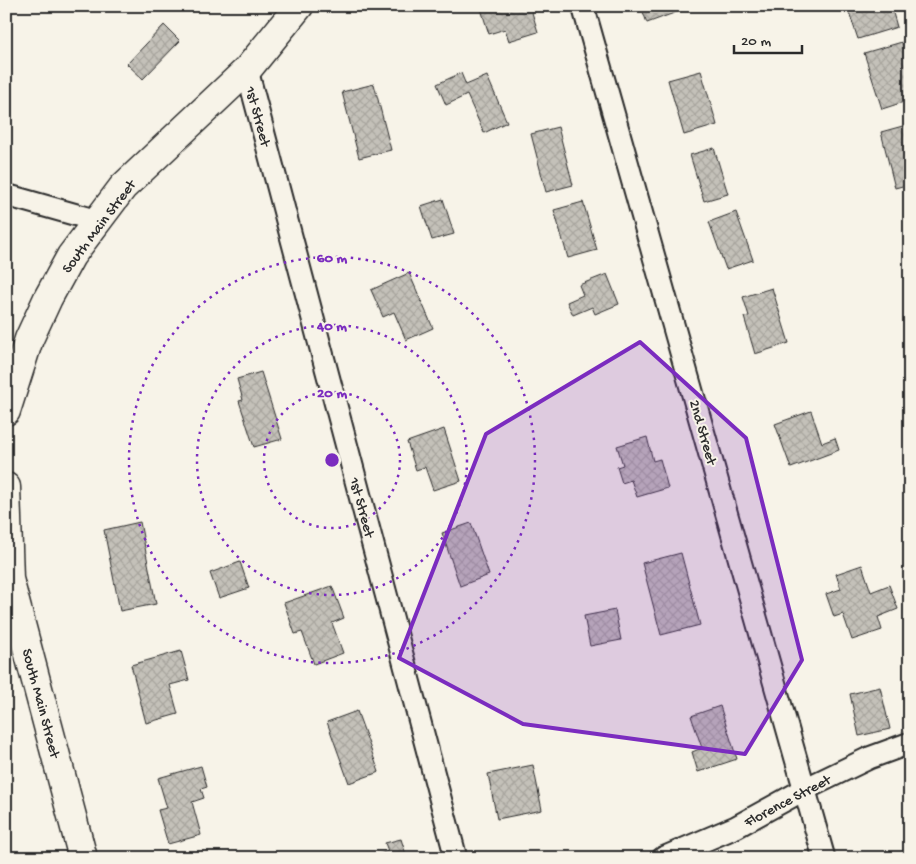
<svg xmlns="http://www.w3.org/2000/svg" width="916" height="864" font-family="'Gochi Hand',sans-serif">
  <style>
    .building { fill: url(#building-cross-hatch); stroke: #2b2b2b }
    .lines { fill: none; stroke-linecap: round; stroke-linejoin: round }
    .street-casing { stroke: #2b2b2b; stroke-width: 25 }
    .secondary-casing { stroke: #2b2b2b; stroke-width: 31 }
    .street { stroke: #f7f3e8; stroke-width: 21 }
    .secondary { stroke: #f7f3e8; stroke-width: 28 }
    .marked { fill: #7b2cbf; fill-opacity: 0.2; stroke: #7b2cbf; stroke-width: 4; stroke-linejoin: round }
    .ring { fill: none; stroke: #7b2cbf; stroke-width: 2.5; stroke-dasharray: 2.5 5 }
    .labels { text-anchor: middle; stroke-width: 4; stroke-linejoin: round; paint-order: stroke }
    .street-label { font-size: 15px; fill: #2b2b2b; stroke: #f7f3e8 }
    .centre { fill: #7b2cbf; stroke: #f7f3e8; stroke-width: 2.5 }
    .ring-label { font-size: 15px; text-anchor: middle; font-weight: bold; fill: #7b2cbf; stroke: #f7f3e8; stroke-width: 4; stroke-linejoin: round; paint-order: stroke }
  </style>
  <defs>
    <pattern id="building-cross-hatch" width="8" height="8" patternUnits="userSpaceOnUse" patternTransform="scale(1.25)"><rect width="8" height="8" fill="#c4c1b9"/><path d="M0 0l8 8M0 8l8-8" fill="none" stroke="#a9a69f"/></pattern>
  </defs>
  <rect width="100%" height="100%" fill="#f7f3e8"/>
  <filter id="ink" filterUnits="userSpaceOnUse"><feTurbulence type="fractalNoise" baseFrequency=".02" numOctaves="2"/><feDisplacementMap in="SourceGraphic" scale="10" xChannelSelector="R" yChannelSelector="G"/><feConvolveMatrix kernelMatrix="1 2 1 2 8 2 1 2 1" color-interpolation-filters="sRGB"/></filter>
  <g filter="url(#ink)">
    <g class="building">
      <path d="M480,6H530L538,32L509,41L505,29L489,34Z"/>
      <path d="M641,6H693L647,23Z"/>
      <path d="M847,6H891L897,27L858,39Z"/>
      <path d="M164,25L180,41L143,79L127,64Z"/>
      <path d="M902,42L910,67V100L882,109L864,53Z"/>
      <path d="M701,71L717,125L684,135L668,80Z"/>
      <path d="M461,73L466,85L487,76L507,122L484,133L467,95L446,105L437,84Z"/>
      <path d="M374,84L391,150L359,158L342,92Z"/>
      <path d="M910,124V184L895,188L881,132Z"/>
      <path d="M558,127L573,185L546,192L531,134Z"/>
      <path d="M714,148L728,194L704,201L690,155Z"/>
      <path d="M443,199L454,234L432,240L421,206Z"/>
      <path d="M583,202L597,250L568,258L554,210Z"/>
      <path d="M736,212L753,260L726,269L709,222Z"/>
      <path d="M409,273L433,328L406,340L394,312L383,317L371,290Z"/>
      <path d="M607,274L619,304L595,314L592,307L573,315L567,302L583,295L579,285Z"/>
      <path d="M772,288L789,343L755,354L744,317L749,316L743,297Z"/>
      <path d="M261,372L282,439L254,447L239,401L243,400L237,379Z"/>
      <path d="M811,411L822,443L835,438L839,450L791,468L775,424Z"/>
      <path d="M444,429L461,481L433,490L425,467L416,470L407,442Z"/>
      <path d="M647,437L653,461L660,459L668,488L637,497L631,480L622,483L617,467L623,465L617,446Z"/>
      <path d="M140,522L156,604L120,611L104,530Z"/>
      <path d="M471,523L489,575L460,586L442,533Z"/>
      <path d="M681,553L700,625L661,635L642,563Z"/>
      <path d="M240,562L249,588L219,598L210,573Z"/>
      <path d="M862,565L871,592L889,585L898,609L878,617L882,630L852,640L843,614L834,617L826,594L841,589L836,574Z"/>
      <path d="M332,586L344,618L332,623L343,653L314,664L302,632L295,634L284,603Z"/>
      <path d="M615,610L621,640L590,646L584,616Z"/>
      <path d="M181,651L189,680L170,685L178,714L146,723L131,665Z"/>
      <path d="M880,687L890,729L859,736L850,694Z"/>
      <path d="M720,706L737,759L698,772L692,752L702,748L691,716Z"/>
      <path d="M357,711L379,772L349,783L327,722Z"/>
      <path d="M533,765L542,810L497,819L488,774Z"/>
      <path d="M201,766L207,787L201,789L204,798L192,802L201,835L168,844L158,810L167,808L158,778Z"/>
      <path d="M401,839L407,858H368L388,851L385,843Z"/>
    </g>
    <g class="lines">
      <g class="street-casing">
        <g id="street">
          <path d="M583,6L824,858"/>
          <path d="M247,70L456,858"/>
          <path d="M6,195L98,221"/>
          <path d="M663,858L736,827L805,789L869,758L910,743"/>
        </g>
      </g>
      <g class="secondary-casing">
        <g id="secondary">
          <path d="M6,411L29,339L48,298L71,256L123,187L247,70L299,6"/>
          <path d="M6,487L9,579L83,858"/>
        </g>
      </g>
      <use href="#street" class="street"/>
      <use href="#secondary" class="secondary"/>
    </g>
  </g>
  <path class="marked" d="M640,342L746,438L802,660L745,754L523,724L399,658L486,434Z"/>
  <g class="ring">
    <circle cx="332" cy="460" r="68"/>
    <circle cx="332" cy="460" r="135"/>
    <circle cx="332" cy="460" r="203"/>
  </g>
  <g class="labels">
    <g class="street-label">
      <text transform="translate(259 116) rotate(75)" y="5">1st Street</text>
      <text transform="translate(98 226) rotate(-53)" y="5">South Main Street</text>
      <text transform="translate(704 432) rotate(74)" y="5">2nd Street</text>
      <text transform="translate(363 507) rotate(75)" y="5">1st Street</text>
      <text transform="translate(42 703) rotate(75)" y="5">South Main Street</text>
      <text transform="translate(787 800) rotate(-28)" y="5">Florence Street</text>
    </g>
  </g>
  <circle cx="332" cy="460" r="8" class="centre"/>
  <g class="ring-label">
    <text x="332" y="262">60 m</text>
    <text x="332" y="330">40 m</text>
    <text x="332" y="397">20 m</text>
  </g>
  <rect width="916" height="864" fill="none" stroke="#f7f3e8" stroke-width="25"/>
  <rect x="12" y="12" width="891" height="839" fill="none" stroke="#2b2b2b" stroke-width="2" filter="url(#ink)"/>
  <path d="M734 45v8h68v-8" fill="none" stroke="#2b2b2b" stroke-width="2.5"/>
  <text x="741" y="45" font-size="15" fill="#2b2b2b" stroke="#f7f3e8" stroke-width="4" paint-order="stroke">20 m</text>
</svg>
